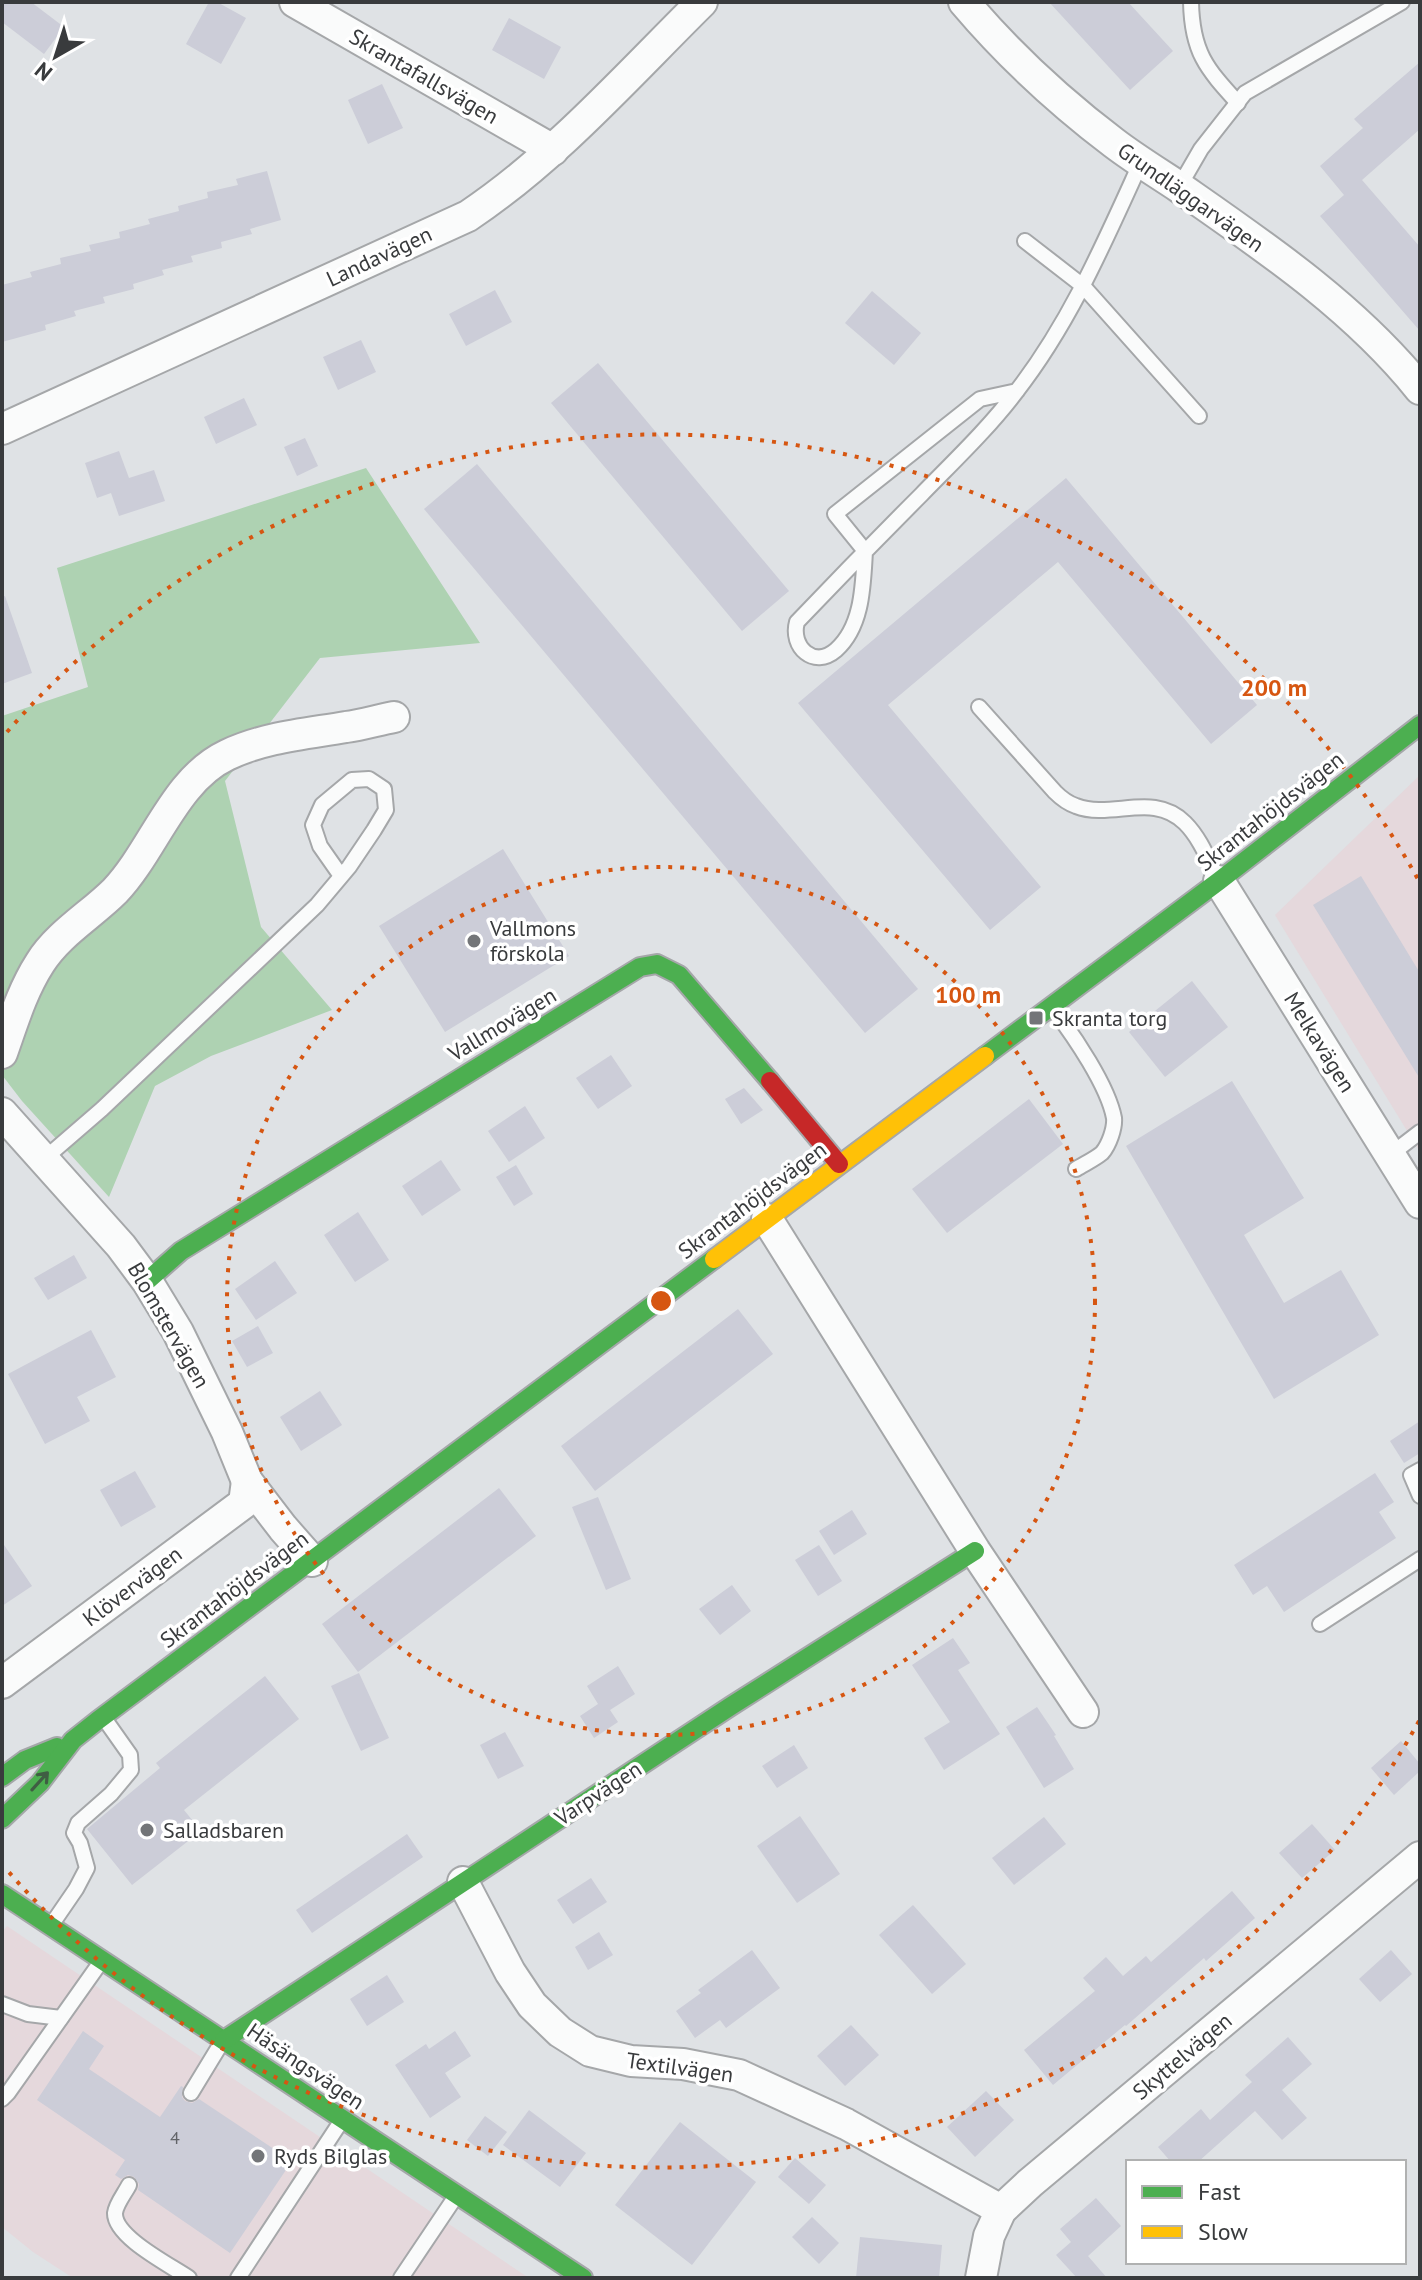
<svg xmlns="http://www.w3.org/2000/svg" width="1422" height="2280" font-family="'PT Sans',sans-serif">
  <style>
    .commercial { fill: #e5d8dc }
    .green { fill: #aed2b2 }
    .building { fill: #cccdd8 }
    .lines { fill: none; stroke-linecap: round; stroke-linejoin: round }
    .lane-casing { stroke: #a5a7a9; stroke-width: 18 }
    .street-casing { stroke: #a5a7a9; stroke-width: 34 }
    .fast-casing { stroke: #a5a7a9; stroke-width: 22 }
    .slow-casing { stroke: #a5a7a9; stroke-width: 22 }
    .jam-casing { stroke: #a5a7a9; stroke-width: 22 }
    .lane { stroke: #fafbfb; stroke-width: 14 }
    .street { stroke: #fafbfb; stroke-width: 30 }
    .fast { stroke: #4caf50; stroke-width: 18 }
    .slow { stroke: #ffc107; stroke-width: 18 }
    .jam { stroke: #c62828; stroke-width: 18 }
    .oneway { stroke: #3f5e43 }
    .ring { fill: none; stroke: #d65611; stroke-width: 4; stroke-dasharray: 4 8 }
    .poi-dot { fill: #737578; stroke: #fff; stroke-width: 3 }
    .labels { text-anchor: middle; stroke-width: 7; stroke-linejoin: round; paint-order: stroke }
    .number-label { font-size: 18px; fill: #616367 }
    .street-label { font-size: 22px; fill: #393b3d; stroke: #fff }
    .poi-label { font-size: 22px; fill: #393b3d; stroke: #fff; text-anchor: start }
    .centre { fill: #d65611; stroke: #fff; stroke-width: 4 }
    .ring-label { font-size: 24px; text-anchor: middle; font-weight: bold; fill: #d65611; stroke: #fff; stroke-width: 7; stroke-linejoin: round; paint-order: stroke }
  </style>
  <rect width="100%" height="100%" fill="#dfe2e5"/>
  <g class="commercial">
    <path d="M1420,775V1152L1275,915Z"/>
    <path d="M7,1926L523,2274L530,2278H73L33,2252L2,2227V1932Z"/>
  </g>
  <path class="green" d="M366,468L480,643L320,658L225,781L261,927L332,1010L211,1056L155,1086L109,1197L22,1101L2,1075V716L88,687L57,568Z"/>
  <g class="building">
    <path d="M2,2H31L64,27L44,54L2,22Z"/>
    <path d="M209,2H217L246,18L221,64L186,44Z"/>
    <path d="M1049,2H1128L1173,51L1130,90Z"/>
    <path d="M509,18L561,47L544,79L492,50Z"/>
    <path d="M1420,62V129L1362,180L1420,247V331L1320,216L1344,195L1320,166L1363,128L1354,119Z"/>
    <path d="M382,84L403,128L368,144L348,100Z"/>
    <path d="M267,171L281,220L250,229L252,234L221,242L222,248L191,256L193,262L162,270L164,275L133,284L134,289L103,297L105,303L74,311L76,316L45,325L46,330L2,342V285L32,277L30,272L61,264L60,258L91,251L89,245L120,238L119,232L150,224L148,219L179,211L178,206L208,198L207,192L238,185L236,179Z"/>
    <path d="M495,290L512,322L466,346L449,314Z"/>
    <path d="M872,291L921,333L894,365L845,323Z"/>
    <path d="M361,340L376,372L338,390L323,357Z"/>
    <path d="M598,363L789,591L742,631L551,403Z"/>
    <path d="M244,398L257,425L216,444L204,417Z"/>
    <path d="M305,438L318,466L297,476L284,447Z"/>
    <path d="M119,451L129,478L154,470L165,501L119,516L111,493L97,498L85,463Z"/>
    <path d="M477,464L918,989L865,1033L424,509Z"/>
    <path d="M1066,478L1257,705L1211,744L1058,562L888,705L1041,887L990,930L798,703Z"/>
    <path d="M5,596L32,673L2,684V597Z"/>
    <path d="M503,849L569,956L445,1032L379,926Z"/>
    <path d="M1361,876L1420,973V1079L1313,905Z"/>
    <path d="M1192,981L1228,1027L1165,1077L1129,1032Z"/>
    <path d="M611,1055L632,1086L598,1109L576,1078Z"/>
    <path d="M1232,1081L1304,1198L1244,1235L1284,1303L1341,1270L1379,1335L1274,1399L1126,1146Z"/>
    <path d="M744,1088L763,1110L741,1124L725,1099Z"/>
    <path d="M1029,1099L1063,1144L947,1233L912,1189Z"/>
    <path d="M525,1106L545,1138L509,1162L488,1131Z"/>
    <path d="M441,1160L461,1190L422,1216L402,1186Z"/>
    <path d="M516,1165L533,1194L514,1206L496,1177Z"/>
    <path d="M358,1212L389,1260L355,1282L324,1235Z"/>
    <path d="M74,1255L87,1278L48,1300L34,1278Z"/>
    <path d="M275,1261L297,1293L256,1320L235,1289Z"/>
    <path d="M738,1309L773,1354L595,1491L561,1446Z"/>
    <path d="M258,1326L273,1353L247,1367L232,1341Z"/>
    <path d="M91,1330L116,1377L77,1397L90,1421L45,1444L8,1374Z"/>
    <path d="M320,1391L342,1425L301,1451L280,1417Z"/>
    <path d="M1420,1421V1453L1404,1463L1390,1441Z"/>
    <path d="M135,1471L156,1507L121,1527L100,1490Z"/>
    <path d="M1375,1473L1394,1502L1379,1512L1396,1538L1284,1612L1267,1586L1253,1595L1234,1565Z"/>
    <path d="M499,1488L536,1536L358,1672L322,1624Z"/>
    <path d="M598,1497L631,1579L606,1590L572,1507Z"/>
    <path d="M852,1510L867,1534L834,1555L819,1531Z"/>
    <path d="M2,1542L32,1586L2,1606Z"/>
    <path d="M819,1545L842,1581L818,1596L795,1560Z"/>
    <path d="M732,1585L751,1611L720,1635L699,1609Z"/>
    <path d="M953,1638L970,1663L958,1670L1000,1734L944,1770L924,1738L950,1722L912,1665Z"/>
    <path d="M618,1666L635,1694L610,1710L618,1722L594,1738L580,1716L598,1704L587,1686Z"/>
    <path d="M359,1673L389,1738L361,1751L331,1686Z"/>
    <path d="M265,1676L299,1719L184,1810L201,1831L132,1885L87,1829L160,1768L156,1763Z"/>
    <path d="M1037,1707L1056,1735L1054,1736L1074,1769L1044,1788L1006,1727Z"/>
    <path d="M505,1732L524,1766L498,1779L480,1745Z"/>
    <path d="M1401,1741L1420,1764V1771L1394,1795L1371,1768Z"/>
    <path d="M794,1745L808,1768L777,1788L762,1766Z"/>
    <path d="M800,1816L840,1874L797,1903L757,1846Z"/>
    <path d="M1044,1817L1066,1844L1014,1885L992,1858Z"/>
    <path d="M1312,1824L1335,1850L1302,1878L1279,1853Z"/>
    <path d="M407,1834L423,1857L312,1933L296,1910Z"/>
    <path d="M591,1878L607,1902L573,1924L557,1900Z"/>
    <path d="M1232,1891L1255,1918L1206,1961L1204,1958L1126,2026L1125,2025L1053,2085L1024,2050L1095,1991L1083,1978L1106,1957L1123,1976L1146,1956L1151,1962Z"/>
    <path d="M913,1905L966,1964L932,1994L879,1935Z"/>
    <path d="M599,1932L613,1955L588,1970L575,1947Z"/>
    <path d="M752,1950L780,1988L726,2028L720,2020L695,2038L676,2011L701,1993L698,1990Z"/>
    <path d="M1391,1950L1412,1974L1380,2002L1359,1979Z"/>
    <path d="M387,1975L404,2002L367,2026L350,1999Z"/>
    <path d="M851,2025L879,2055L845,2086L817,2056Z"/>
    <path d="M83,2031L104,2046L89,2069L160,2117L181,2086L183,2087L182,2097L185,2101L192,2103L199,2099L292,2161L230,2253L138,2190L139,2184L134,2177L128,2175L121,2179L115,2175L125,2160L37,2100Z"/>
    <path d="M455,2031L471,2056L445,2073L461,2097L430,2118L395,2065L426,2044L429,2049Z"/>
    <path d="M1288,2037L1312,2064L1282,2090L1307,2118L1282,2140L1255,2111L1198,2162H1171L1158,2147L1201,2109L1210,2120L1252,2082L1245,2075Z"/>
    <path d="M986,2091L1014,2120L975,2157L947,2127Z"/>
    <path d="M529,2110L586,2153L560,2187L503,2145Z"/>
    <path d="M485,2116L507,2132L488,2156L467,2140Z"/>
    <path d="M680,2122L756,2182L692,2265L615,2205Z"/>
    <path d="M795,2158L826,2185L809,2204L778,2177Z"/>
    <path d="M1096,2198L1121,2226L1088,2256L1107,2278H1077L1056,2255L1071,2242L1060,2229Z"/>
    <path d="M812,2217L839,2243L819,2264L792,2237Z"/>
    <path d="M860,2237L942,2245L939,2278H856Z"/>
  </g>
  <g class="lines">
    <g class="lane-casing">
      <g id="lane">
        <path d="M1191,2C1192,52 1206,68 1238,103"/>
        <path d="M1179,187L1201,149L1245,93L1402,2"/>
        <path d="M1025,241L1083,286L1199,416"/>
        <path d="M1017,391L980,399L835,514L865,551C863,584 863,626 836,650C814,669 790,647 797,622C838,579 879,537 921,495C953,462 988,429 1016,392C1070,323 1105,241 1141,162"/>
        <path d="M979,707L1055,792C1061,798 1067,803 1076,806C1112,820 1153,791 1185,823C1200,838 1208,859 1217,877"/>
        <path d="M1054,1010C1074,1036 1108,1086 1114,1118C1115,1128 1109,1145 1102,1153C1095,1159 1084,1164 1076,1169"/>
        <path d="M1390,1155L1420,1132"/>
        <path d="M43,1160L102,1109L317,905L349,867L374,830L386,810L384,789L369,779L352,780L322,805L313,825L320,846L341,876"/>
        <path d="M1420,1470L1411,1475L1420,1496"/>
        <path d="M1320,1624L1420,1559"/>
        <path d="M52,1924L76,1889L87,1868L80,1843L74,1833L78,1823L111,1794L131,1770L130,1755L106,1721"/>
        <path d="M2,2004L28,2014L61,2018"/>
        <path d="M191,2093L222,2042"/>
        <path d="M2,2099L8,2093L100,1963"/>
        <path d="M129,2185C125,2193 116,2204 115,2213C114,2237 170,2265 189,2278"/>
        <path d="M238,2278L340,2123"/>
        <path d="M401,2278L454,2199"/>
      </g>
    </g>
    <g class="street-casing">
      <g id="street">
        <path d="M295,2L553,150"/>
        <path d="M964,2C1008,54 1060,102 1114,143C1135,159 1158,173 1179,187C1265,247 1354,307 1420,389"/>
        <path d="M2,429L468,216C556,157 627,76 702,2"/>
        <path d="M1219,881L1420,1203"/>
        <path d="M2,1053C13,1022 22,991 40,963C58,934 91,915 115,891C154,850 174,780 227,755C265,737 305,734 346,727C362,725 378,720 394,717"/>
        <path d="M2,1113L121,1246L147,1281L178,1332L227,1432L247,1481L283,1528L312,1561"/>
        <path d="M767,1219L975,1551L1083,1712"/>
        <path d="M2,1683L244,1503L247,1481"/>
        <path d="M463,1882L510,1972L532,2005L560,2032L590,2051L631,2061L683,2064L739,2075L846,2124L1001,2210"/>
        <path d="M981,2278L989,2236L1001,2210L1030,2183L1420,1857"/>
      </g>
    </g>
    <g class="fast-casing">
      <g id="fast">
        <path d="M985,1056L1219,881L1420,725"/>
        <path d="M147,1281L181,1251L640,967L657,964L679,975L770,1081"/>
        <path d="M2,1777L25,1760L57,1747"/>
        <path d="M2,1819L40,1783L73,1740L97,1721L714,1259"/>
        <path d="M2,1894L583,2278"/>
        <path d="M224,2040L731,1706L975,1551"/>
      </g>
    </g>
    <g class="slow-casing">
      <path id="slow" d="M714,1259L985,1056"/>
    </g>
    <g class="jam-casing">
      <path id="jam" d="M770,1081L839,1164"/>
    </g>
    <use href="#lane" class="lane"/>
    <use href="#street" class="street"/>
    <use href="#fast" class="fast"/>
    <use href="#slow" class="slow"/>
    <use href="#jam" class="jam"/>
  </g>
  <defs><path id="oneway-shaft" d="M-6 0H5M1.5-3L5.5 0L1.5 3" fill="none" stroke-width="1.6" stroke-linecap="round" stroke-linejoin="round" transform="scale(2)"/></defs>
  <use class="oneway" href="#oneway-shaft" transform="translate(40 1781) rotate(-48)"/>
  <g class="ring">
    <circle cx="661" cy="1301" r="434"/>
    <path d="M1419 1721A867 867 0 0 1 7 1870M7 732A867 867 0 0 1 1419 881"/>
  </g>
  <g class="poi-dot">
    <circle cx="474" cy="941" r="8"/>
    <rect x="1028" y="1010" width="16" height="16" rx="4"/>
    <circle cx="147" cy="1830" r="8"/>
    <circle cx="258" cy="2156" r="8"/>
  </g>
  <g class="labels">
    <g class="number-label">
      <text x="175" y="2144">4</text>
    </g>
    <g class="street-label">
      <text transform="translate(424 76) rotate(30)" y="8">Skrantafallsvägen</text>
      <text transform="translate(1191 197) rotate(35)" y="8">Grundläggarvägen</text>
      <text transform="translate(379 256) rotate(-25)" y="8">Landavägen</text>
      <text transform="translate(1270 811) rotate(-38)" y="8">Skrantahöjdsvägen</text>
      <text transform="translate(502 1024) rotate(-31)" y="8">Vallmovägen</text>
      <text transform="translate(1320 1042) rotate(58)" y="8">Melkavägen</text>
      <text transform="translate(752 1200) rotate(-37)" y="8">Skrantahöjdsvägen</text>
      <text transform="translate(169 1325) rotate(60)" y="8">Blomstervägen</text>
      <text transform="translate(132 1586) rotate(-37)" y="8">Klövervägen</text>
      <text transform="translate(234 1589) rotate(-37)" y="8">Skrantahöjdsvägen</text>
      <text transform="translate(598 1793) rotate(-33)" y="8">Varpvägen</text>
      <text transform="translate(1182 2056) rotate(-40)" y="8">Skyttelvägen</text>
      <text transform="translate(306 2066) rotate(34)" y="8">Häsängsvägen</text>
      <text transform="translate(680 2067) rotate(8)" y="8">Textilvägen</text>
    </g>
    <g class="poi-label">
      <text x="490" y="936">Vallmons<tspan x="490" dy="25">förskola</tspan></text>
      <text x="1052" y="1026">Skranta torg</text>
      <text x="163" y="1838">Salladsbaren</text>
      <text x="274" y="2164">Ryds Bilglas</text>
    </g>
  </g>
  <circle cx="661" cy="1301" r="12" class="centre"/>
  <g class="ring-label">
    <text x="1274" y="696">200 m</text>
    <text x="968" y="1003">100 m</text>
  </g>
  <rect width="1422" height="2280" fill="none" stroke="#393b3d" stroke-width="8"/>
  <rect x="1126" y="2160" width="280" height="104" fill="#ffffff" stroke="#b0b1b1" stroke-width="2"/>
  <rect x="1142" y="2186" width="40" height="12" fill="#4caf50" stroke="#b0b1b1" stroke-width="2"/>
  <text x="1198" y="2200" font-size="24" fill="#393b3d">Fast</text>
  <rect x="1142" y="2226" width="40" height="12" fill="#ffc107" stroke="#b0b1b1" stroke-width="2"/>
  <text x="1198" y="2240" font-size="24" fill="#393b3d">Slow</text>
  <g transform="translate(56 56) rotate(219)" stroke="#ffffff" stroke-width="6" paint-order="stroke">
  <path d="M0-6L14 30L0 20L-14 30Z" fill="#393b3d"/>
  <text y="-12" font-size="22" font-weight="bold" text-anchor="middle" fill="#393b3d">N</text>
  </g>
</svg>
